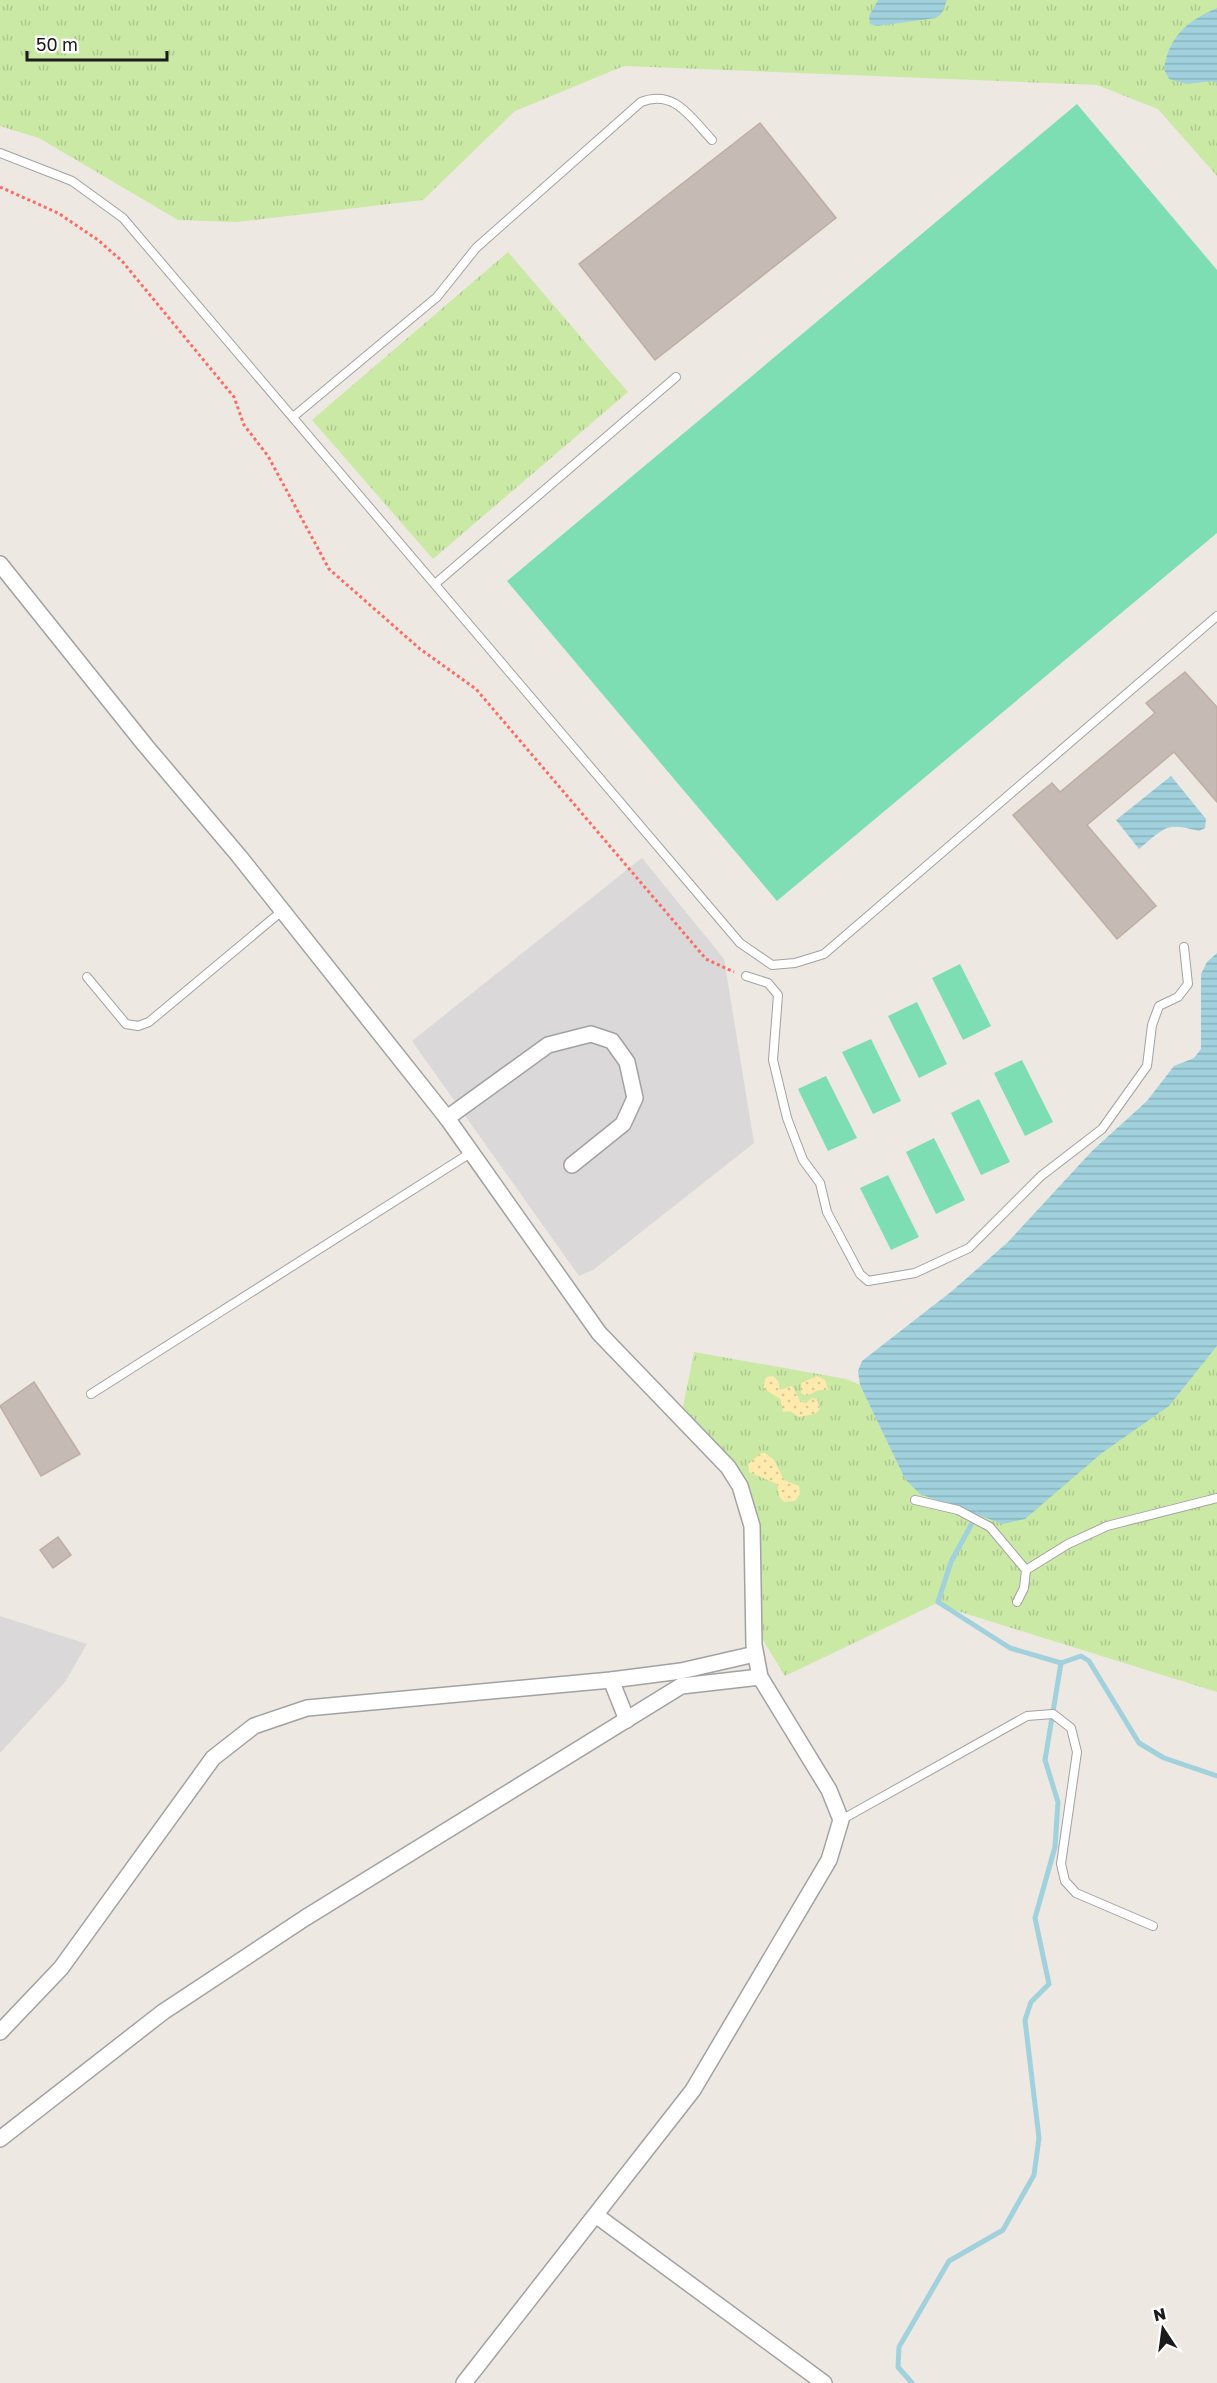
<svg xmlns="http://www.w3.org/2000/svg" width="1217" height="2383" font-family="'Golos Text',sans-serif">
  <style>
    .residential { fill: #dad8d8 }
    .grass { fill: url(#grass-tufts) }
    .sand { fill: url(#sand-dots) }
    .pitch { fill: #7ddeb4 }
    .water { fill: url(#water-rules) }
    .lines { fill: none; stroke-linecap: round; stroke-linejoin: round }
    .stream { stroke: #a0d1dc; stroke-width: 5 }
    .building { fill: #c5bab4; stroke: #bfaea3; stroke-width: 1.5 }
    .service-casing { stroke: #a2a2a2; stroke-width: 10 }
    .minor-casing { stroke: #a2a2a2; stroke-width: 18 }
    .path { stroke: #fb6c64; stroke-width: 3; stroke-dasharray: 3 3; stroke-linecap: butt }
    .service { stroke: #fff; stroke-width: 8 }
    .minor { stroke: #fff; stroke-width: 15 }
  </style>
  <defs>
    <pattern id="grass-tufts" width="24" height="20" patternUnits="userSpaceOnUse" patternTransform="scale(1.5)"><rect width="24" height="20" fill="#cae9a5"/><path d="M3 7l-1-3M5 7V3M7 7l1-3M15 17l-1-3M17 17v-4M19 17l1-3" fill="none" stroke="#adc78d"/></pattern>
    <pattern id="sand-dots" width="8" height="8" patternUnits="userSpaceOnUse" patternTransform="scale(1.5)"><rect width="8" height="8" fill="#ffeaad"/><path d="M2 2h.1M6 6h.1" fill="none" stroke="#dac894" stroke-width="1.8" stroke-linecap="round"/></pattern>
    <pattern id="water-rules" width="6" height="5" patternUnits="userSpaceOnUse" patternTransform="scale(1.5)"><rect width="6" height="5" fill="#a0d1dc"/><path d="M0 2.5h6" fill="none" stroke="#89b3bc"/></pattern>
  </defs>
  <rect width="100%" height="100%" fill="#ede8e1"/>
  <g class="residential">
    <path d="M642,858L724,959L754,1143L593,1270L579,1276L412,1041Z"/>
    <path d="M0,1616L87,1644L65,1682L0,1753Z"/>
  </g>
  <g class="grass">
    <path d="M0,0H1217V176L1158,109L1097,85L624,66L515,111L423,200L236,222L178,220L39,138L0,126Z"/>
    <path d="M508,252L628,392L433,559L312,420Z"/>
    <path d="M1217,1346V1692L935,1604L785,1676L758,1632L743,1481L724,1451L683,1407L694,1352L846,1379L860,1385L905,1479L1102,1453L1168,1406Z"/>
  </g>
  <g class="sand">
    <path d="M773,1376L778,1381L780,1390L792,1386L801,1402L806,1403L812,1398L817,1399L820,1409L815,1414L799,1417L790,1411L783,1412L780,1399L763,1388L766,1377Z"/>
    <path d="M817,1376L825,1380L828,1390H819L806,1396L801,1393V1383Z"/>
    <path d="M761,1453H765L774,1460L784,1480L799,1486L800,1494L795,1501L784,1502L779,1496L777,1484L749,1472L748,1464Z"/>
  </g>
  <g class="pitch">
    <path d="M1077,104L1217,270V533L777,901L507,581Z"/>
    <path d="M960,964L991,1026L963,1040L932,978Z"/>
    <path d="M917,1002L947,1064L919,1078L888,1016Z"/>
    <path d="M871,1039L901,1101L873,1114L842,1052Z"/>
    <path d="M1022,1060L1053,1122L1025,1136L994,1073Z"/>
    <path d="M826,1076L857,1138L828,1151L798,1089Z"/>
    <path d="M979,1099L1010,1162L981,1175L951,1113Z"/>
    <path d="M934,1138L965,1200L936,1214L906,1152Z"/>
    <path d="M888,1175L919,1237L891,1250L860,1188Z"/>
  </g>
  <g class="water">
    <path d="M878,0H947L942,13L936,18L877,26L870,24L869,16Z"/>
    <path d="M1217,8V83L1212,81L1187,84L1169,79L1164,69C1169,36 1187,21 1217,8Z"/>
    <path d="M1171,776L1206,819L1205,828L1199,831C1165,822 1166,827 1139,849L1116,820Z"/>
    <path d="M1217,953V1346L1169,1406L1102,1453L1025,1519L1003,1524L920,1494L905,1479L860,1385L858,1371L862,1361L952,1291L1008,1242L1093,1150L1147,1101L1174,1066L1194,1058L1201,1049V974L1207,962Z"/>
  </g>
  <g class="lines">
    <g class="stream">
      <path d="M1061,1663L1081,1656L1089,1661L1139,1743L1164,1758L1217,1776"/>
      <path d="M912,2383L898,2367L899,2347L949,2261L1003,2230L1034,2175L1039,2138L1025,2020L1031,2002L1049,1984L1035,1918L1055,1847L1058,1802L1045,1760L1061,1663L1010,1648L938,1602L951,1562L977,1514"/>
    </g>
  </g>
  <g class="building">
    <path d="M760,123L836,218L655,360L579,264Z"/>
    <path d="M1185,672L1217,707V802L1174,752L1087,825L1156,906L1117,939L1013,815L1052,783L1060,792L1155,713L1146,703Z"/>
    <path d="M34,1382L80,1454L41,1476L0,1406Z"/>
    <path d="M58,1537L71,1555L53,1568L40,1550Z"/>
  </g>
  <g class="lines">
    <g class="service-casing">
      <g id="service">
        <path d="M0,153L72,181L123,218L740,943L772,965L795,963L824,954L1217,616"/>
        <path d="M293,417L437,297L476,248L641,102C675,89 691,118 712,140"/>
        <path d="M435,584L676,377"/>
        <path d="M746,976L768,983L778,995L773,1060L787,1118L803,1160L820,1183L827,1212L860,1274L868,1281L915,1273L969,1248L1041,1176L1102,1129L1147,1066L1152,1025L1159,1006L1178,997L1188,984L1184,947"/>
        <path d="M87,977L126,1024L138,1026L149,1022L282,911"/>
        <path d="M91,1394L472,1152"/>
        <path d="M915,1500L958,1510L990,1527L1026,1570L1024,1588L1017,1602"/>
        <path d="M1026,1570L1068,1544L1107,1526L1217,1498"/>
        <path d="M841,1820L1027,1716L1053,1714L1071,1728L1077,1752L1061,1864L1065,1881L1076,1893L1153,1926"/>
      </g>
    </g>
    <g class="minor-casing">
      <g id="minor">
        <path d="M0,564L145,745L239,856L447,1118L599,1333L728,1467L740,1486L752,1526L754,1645L760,1677L829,1790L841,1820L829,1860L693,2090L464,2383"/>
        <path d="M447,1118L548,1045L591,1034L612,1041L627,1062L635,1098L623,1124L572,1165"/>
        <path d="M611,1680L627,1720"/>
        <path d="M0,2032L61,1968L213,1758L254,1726L307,1708L611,1680L681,1671L755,1654"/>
        <path d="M0,2139L163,2012L305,1918L681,1686L760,1677"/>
        <path d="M597,2216L824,2383"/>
      </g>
    </g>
    <path class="path" d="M0,187L58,213L98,240L122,261L234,397L244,425L268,456L329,569L420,649L476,689L706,959L734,972"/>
    <use href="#service" class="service"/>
    <use href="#minor" class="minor"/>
  </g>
  <g transform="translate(1163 2329) rotate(347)" stroke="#ffffff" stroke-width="4.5" paint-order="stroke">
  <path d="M0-4.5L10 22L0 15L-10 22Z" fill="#1b1b1b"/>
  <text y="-9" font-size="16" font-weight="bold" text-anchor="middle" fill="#1b1b1b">N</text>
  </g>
  <path d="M27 51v9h140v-9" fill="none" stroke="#1b1b1b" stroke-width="3"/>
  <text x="36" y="51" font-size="18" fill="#1b1b1b" stroke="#ffffff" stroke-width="4.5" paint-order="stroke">50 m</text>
</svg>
